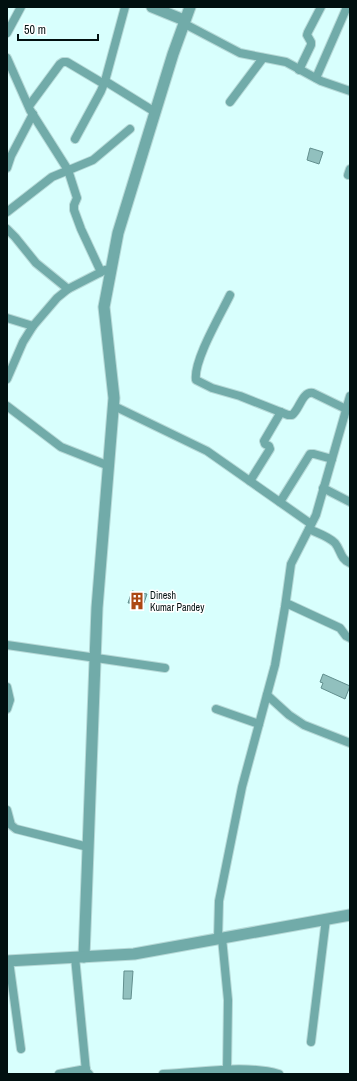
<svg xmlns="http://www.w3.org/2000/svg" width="357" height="1081" font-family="'Archivo Narrow',sans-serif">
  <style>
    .building { fill: #91c0be; stroke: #628f8e }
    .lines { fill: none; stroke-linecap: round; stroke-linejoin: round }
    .minor-casing { stroke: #b6d9d7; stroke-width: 10 }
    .tertiary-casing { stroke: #b6d9d7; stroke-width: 13 }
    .minor { stroke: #71aba9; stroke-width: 8 }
    .tertiary { stroke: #71aba9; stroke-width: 11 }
    .labels { text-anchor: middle; stroke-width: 3; stroke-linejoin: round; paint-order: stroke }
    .poi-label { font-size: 10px; fill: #011010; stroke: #fff; text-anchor: start }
  </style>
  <rect width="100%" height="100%" fill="#d8fffd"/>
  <g class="building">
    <path d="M310,148L323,152L319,164L307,160Z"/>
    <path d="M132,591L147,594L144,603H128Z"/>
    <path d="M323,674L350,686L345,699L321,688L323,683L320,682Z"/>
    <path d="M124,971H133L131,999H123Z"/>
  </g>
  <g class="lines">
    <g class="minor-casing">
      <g id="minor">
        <path d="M183,23L240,53L286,62L321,81L350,91"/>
        <path d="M7,33L21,7"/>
        <path d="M7,58L30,110L68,170L77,198L74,205V210L81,229L101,272"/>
        <path d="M299,70L311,45V42L307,35L308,32L321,7"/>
        <path d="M316,78L347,7"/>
        <path d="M105,81L155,112"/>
        <path d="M230,102L263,58"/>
        <path d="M29,106L60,64L63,62H67L104,84"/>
        <path d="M75,139L101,91L105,81L125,7"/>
        <path d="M7,168L11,156L33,114"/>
        <path d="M348,175L350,169"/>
        <path d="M7,212L52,177L93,160L130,129"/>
        <path d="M7,229L15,237L36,263L68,289"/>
        <path d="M230,295C221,314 193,361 196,380L212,388L240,396L288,415H292C300,409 302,391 313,393L346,409"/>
        <path d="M7,318L33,326"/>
        <path d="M7,379L23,342L33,326L57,298L68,289L105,270"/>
        <path d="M7,406L61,447L109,466"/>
        <path d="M114,406L207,451L311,524"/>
        <path d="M250,481L270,449L269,446L265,444L264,441L281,412"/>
        <path d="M323,488L350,502"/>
        <path d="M280,502L310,454H314L332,459"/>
        <path d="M309,529C317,533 328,536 335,543C341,550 340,559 350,563"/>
        <path d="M286,603L340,628L346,636L350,638"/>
        <path d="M7,645L165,668"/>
        <path d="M7,687L10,700L7,709"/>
        <path d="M267,695L289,715L304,725L350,743"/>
        <path d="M216,709L259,724"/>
        <path d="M7,810L11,825L16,829L88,847"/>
        <path d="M222,938L228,1000L227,1071"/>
        <path d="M218,939L219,901L242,787L275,665L285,607L291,564L316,515L350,396"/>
        <path d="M75,957L86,1071L89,1074"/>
        <path d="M9,961L21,1049"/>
        <path d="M311,1042L326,919"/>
        <path d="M59,1074L86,1069"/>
        <path d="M163,1074C200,1073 243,1064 279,1074"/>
      </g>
    </g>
    <g class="tertiary-casing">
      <g id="tertiary">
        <path d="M152,7L184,20"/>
        <path d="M84,957L97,608L114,398L104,307L118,233L173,54L190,7"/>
        <path d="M7,961L134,954L350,915"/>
      </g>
    </g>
    <use href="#minor" class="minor"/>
    <use href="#tertiary" class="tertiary"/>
  </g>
  <defs>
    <g id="building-bare" transform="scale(1.38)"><path d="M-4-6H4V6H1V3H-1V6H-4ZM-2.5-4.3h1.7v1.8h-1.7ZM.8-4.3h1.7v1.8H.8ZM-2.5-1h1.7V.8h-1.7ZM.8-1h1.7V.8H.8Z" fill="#ac4814" stroke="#fff" stroke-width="2.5" paint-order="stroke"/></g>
  </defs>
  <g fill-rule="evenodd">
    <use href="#building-bare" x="137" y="601"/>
  </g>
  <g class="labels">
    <g class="poi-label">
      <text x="150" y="599">Dinesh<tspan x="150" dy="12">Kumar Pandey</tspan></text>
    </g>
  </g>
  <rect width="357" height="1081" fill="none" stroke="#011010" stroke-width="16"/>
  <path d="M18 34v6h80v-6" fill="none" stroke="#011010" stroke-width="2"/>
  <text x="24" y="34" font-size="12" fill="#011010" stroke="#ffffff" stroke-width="3" paint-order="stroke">50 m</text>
</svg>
